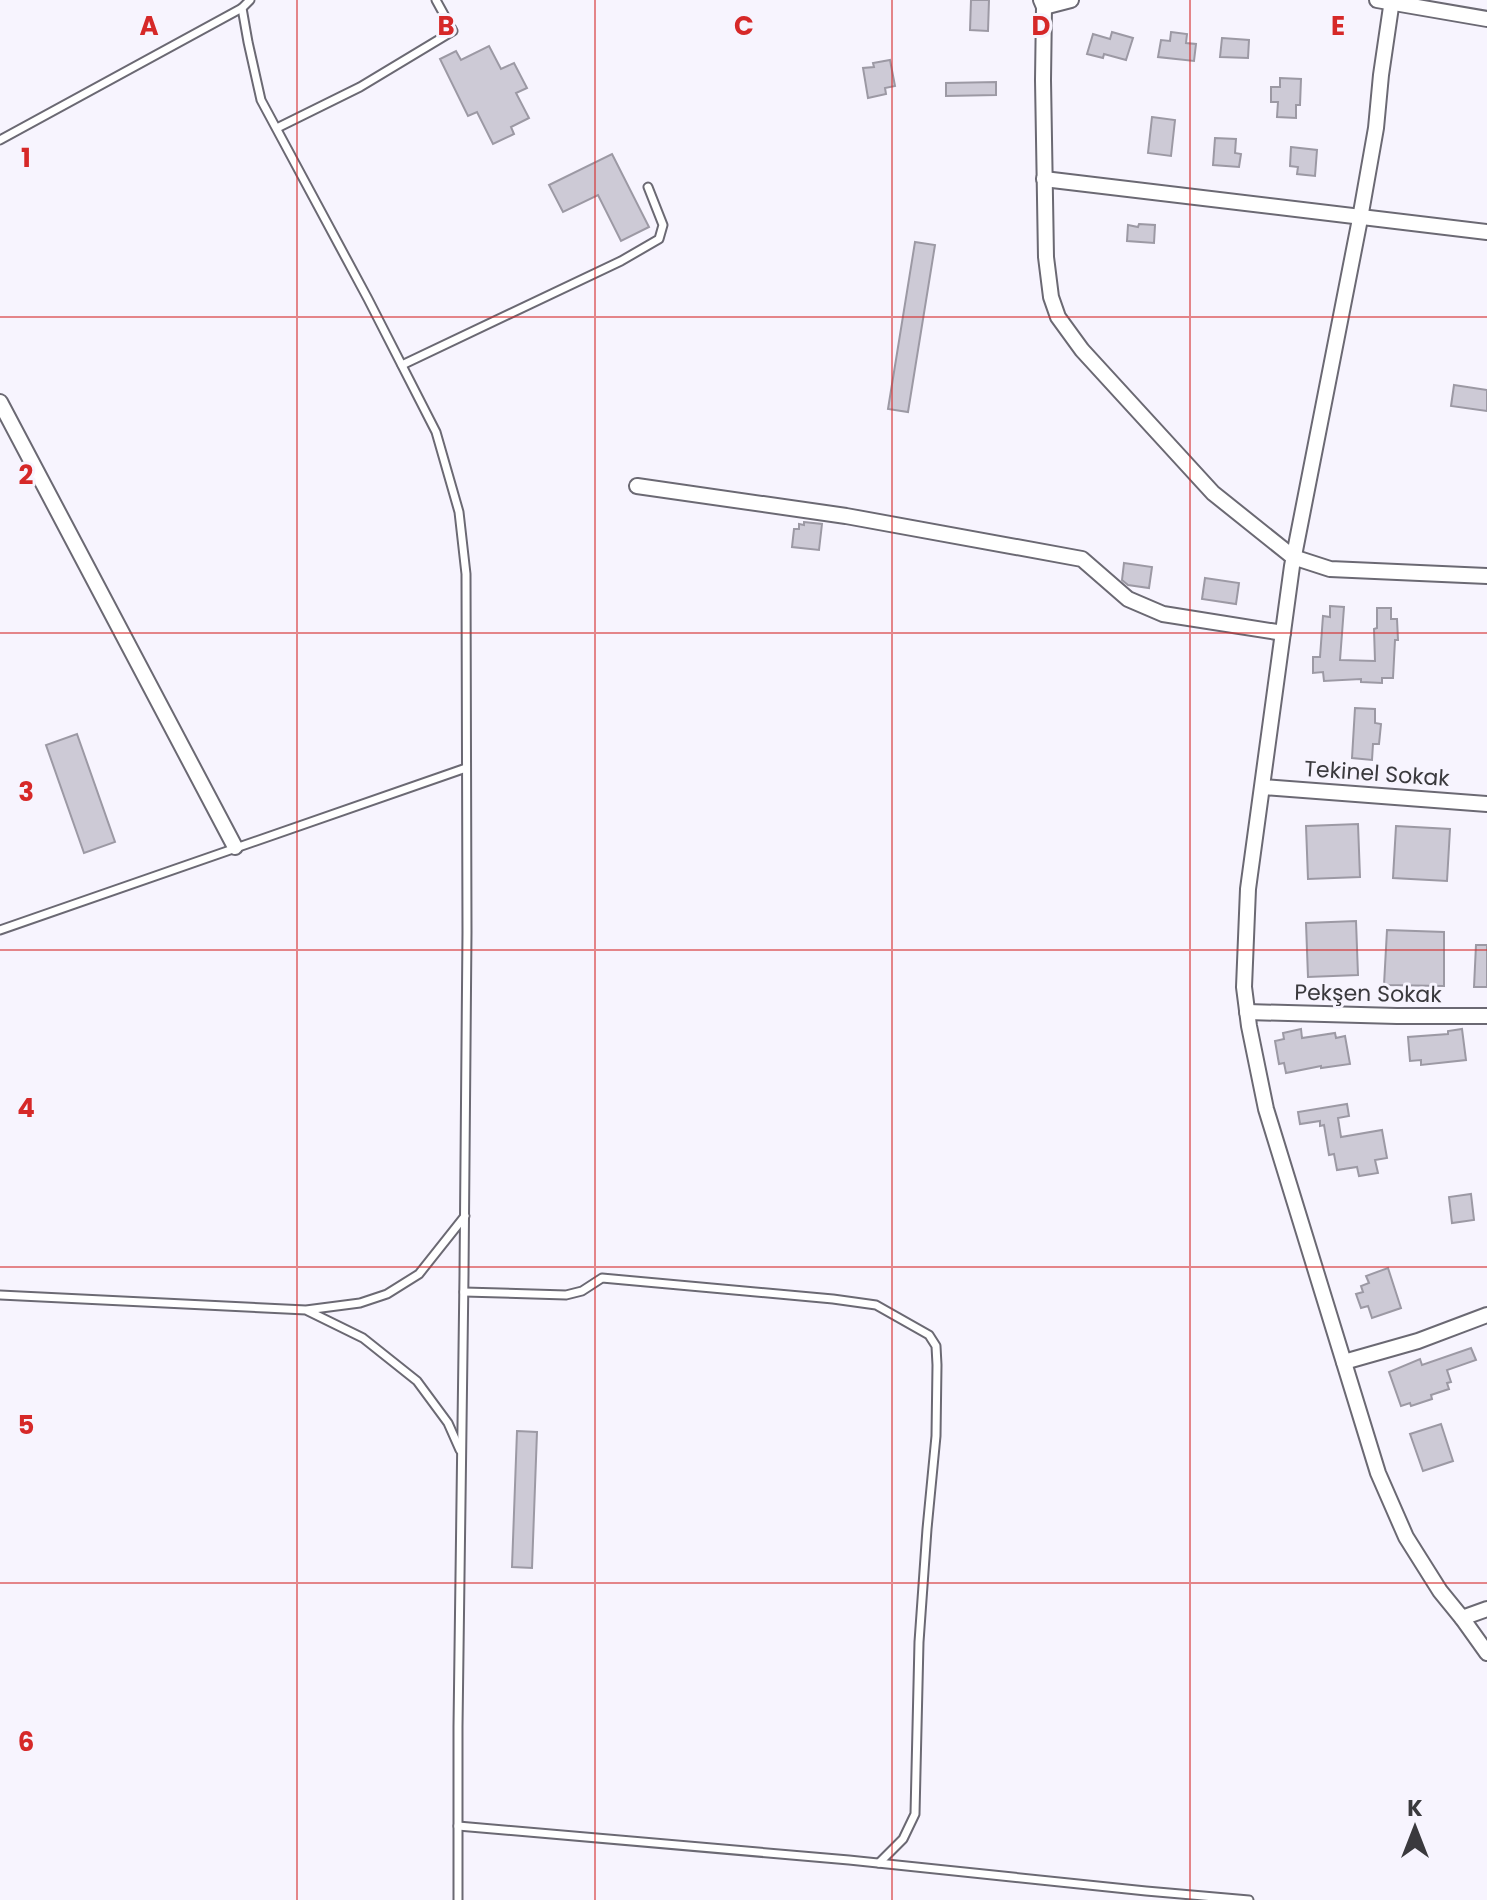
<svg xmlns="http://www.w3.org/2000/svg" width="1487" height="1900" font-family="Poppins,sans-serif">
  <style>
    .building { fill: #cdcad6; stroke: #9c99a4; stroke-width: 2 }
    .lines { fill: none; stroke-linecap: round; stroke-linejoin: round }
    .lane-casing { stroke: #6b6973; stroke-width: 11 }
    .street-casing { stroke: #6b6973; stroke-width: 18 }
    .lane { stroke: #fff; stroke-width: 7 }
    .street { stroke: #fff; stroke-width: 14 }
    .grid { fill: none; stroke: #d62828; stroke-width: 2; stroke-opacity: 0.55 }
    .labels { text-anchor: middle; stroke-width: 6; stroke-linejoin: round; paint-order: stroke }
    .street-label { font-size: 22px; fill: #3a393d; stroke: #f7f4fe }
    .grid-label { font-size: 26px; text-anchor: middle; font-weight: bold; fill: #d62828; stroke: #f7f4fe; stroke-width: 6; stroke-linejoin: round; paint-order: stroke }
  </style>
  <rect width="100%" height="100%" fill="#f7f4fe"/>
  <g class="building">
    <path d="M971,0H989L988,31L970,30Z"/>
    <path d="M1112,32L1133,38L1126,60L1104,54L1103,58L1087,54L1093,34L1110,39Z"/>
    <path d="M1171,32L1187,34L1186,43L1196,44L1194,61L1158,57L1161,40L1170,41Z"/>
    <path d="M1222,38L1249,40L1248,58L1220,57Z"/>
    <path d="M489,46L501,69L514,63L527,88L516,93L529,118L511,127L514,134L493,144L477,112L468,116L440,59L456,51L461,60Z"/>
    <path d="M890,60L895,86L885,88L886,94L868,98L863,68L874,67L873,63Z"/>
    <path d="M1280,78L1301,79L1300,105H1296V118L1277,117L1278,102H1271V87H1280Z"/>
    <path d="M996,82V95L946,96V83Z"/>
    <path d="M1152,117L1175,120L1171,156L1148,153Z"/>
    <path d="M1215,138L1236,139L1235,153L1241,154L1239,167L1213,165Z"/>
    <path d="M1291,147L1317,150L1315,176L1297,174L1298,167L1290,166Z"/>
    <path d="M612,154L649,227L621,241L598,195L563,212L549,185Z"/>
    <path d="M1139,224L1155,225L1154,243L1127,241L1128,225L1138,227Z"/>
    <path d="M915,242L935,245L908,412L888,409Z"/>
    <path d="M1454,385L1487,390V411L1451,406Z"/>
    <path d="M804,522L822,524L819,550L792,547L794,529H799V524L804,525Z"/>
    <path d="M1124,563L1152,567L1149,588L1128,585L1122,580Z"/>
    <path d="M1205,578L1239,583L1236,604L1202,599Z"/>
    <path d="M1330,606L1344,607L1340,660L1375,661L1374,629L1377,628V608H1391V619H1397L1398,640H1395L1393,678H1382V683L1361,682V679L1324,681L1323,672L1313,673V657H1320L1323,616L1330,617Z"/>
    <path d="M1355,708L1375,709V723L1381,724L1379,744H1373L1372,760L1352,758Z"/>
    <path d="M77,734L115,842L84,853L46,745Z"/>
    <path d="M1358,824L1360,877L1308,879L1306,826Z"/>
    <path d="M1396,826L1450,829L1447,881L1393,878Z"/>
    <path d="M1356,921L1358,975L1308,977L1306,923Z"/>
    <path d="M1387,930L1444,932V986L1384,985Z"/>
    <path d="M1476,945H1487V987H1474Z"/>
    <path d="M1301,1029L1302,1038L1335,1033L1336,1038L1345,1036L1350,1064L1321,1068V1066L1286,1073L1284,1063L1279,1064L1275,1041L1284,1039L1283,1033Z"/>
    <path d="M1462,1029L1466,1060L1421,1065V1060L1410,1061L1408,1037L1448,1034V1031Z"/>
    <path d="M1347,1104L1349,1116L1338,1118L1341,1137L1382,1130L1387,1158L1375,1160L1378,1173L1359,1176L1357,1167L1337,1170L1334,1154L1329,1155L1324,1125L1320,1126V1121L1300,1124L1298,1112Z"/>
    <path d="M1471,1194L1474,1220L1452,1223L1449,1197Z"/>
    <path d="M1388,1268L1401,1308L1372,1318L1368,1306L1361,1308L1356,1294L1363,1292L1361,1286L1369,1283L1366,1276Z"/>
    <path d="M1471,1348L1476,1360L1447,1370L1451,1382L1447,1383L1449,1389L1431,1395L1432,1399L1411,1406L1410,1403L1401,1406L1389,1372L1420,1359L1422,1365Z"/>
    <path d="M1441,1424L1453,1461L1423,1471L1410,1434Z"/>
    <path d="M517,1431L537,1432L532,1568L512,1567Z"/>
  </g>
  <g class="lines">
    <g class="lane-casing">
      <g id="lane">
        <path d="M250,0L242,8L248,42L261,100L368,299L436,432L459,512L466,574L467,932L464,1275L458,1727V1900"/>
        <path d="M277,128L360,87L453,31L436,0"/>
        <path d="M0,140L242,8"/>
        <path d="M402,365L621,261L659,239L663,225L648,187"/>
        <path d="M0,930L466,768"/>
        <path d="M464,1292L566,1295L582,1291L602,1278L833,1299L876,1305L929,1335L936,1346L937,1365L936,1436L927,1529L919,1642L915,1814L903,1839L879,1863"/>
        <path d="M0,1295L306,1310L360,1303L387,1294L419,1274L465,1216"/>
        <path d="M308,1311L363,1338L417,1381L448,1423L460,1450"/>
        <path d="M458,1826L849,1860L1146,1891L1249,1900"/>
      </g>
    </g>
    <g class="street-casing">
      <g id="street">
        <path d="M1041,0L1044,7L1043,80L1046,257L1051,297L1058,317L1082,350L1213,493L1293,557L1330,569L1487,576"/>
        <path d="M1377,0L1487,19"/>
        <path d="M1392,0L1381,75L1376,128L1359,224L1292,566L1248,889L1244,987L1249,1026L1266,1109L1378,1473L1406,1537L1440,1591L1462,1618L1487,1609"/>
        <path d="M1044,7L1071,0"/>
        <path d="M1044,179L1487,232"/>
        <path d="M0,402L235,847"/>
        <path d="M637,486L846,516L1082,559L1128,599L1163,614L1283,633"/>
        <path d="M1263,787L1487,804"/>
        <path d="M1247,1012L1397,1016H1487"/>
        <path d="M1344,1362L1418,1341L1487,1315"/>
        <path d="M1462,1618L1487,1653"/>
      </g>
    </g>
    <use href="#lane" class="lane"/>
    <use href="#street" class="street"/>
  </g>
  <path class="grid" d="M297,0V1900M595,0V1900M892,0V1900M1190,0V1900M0,317H1487M0,633H1487M0,950H1487M0,1267H1487M0,1583H1487"/>
  <g class="labels">
    <g class="street-label">
      <text transform="translate(1377 773) rotate(4)" y="8">Tekinel Sokak</text>
      <text transform="translate(1368 993) rotate(1)" y="8">Pekşen Sokak</text>
    </g>
  </g>
  <g class="grid-label">
    <text x="149" y="35">A</text>
    <text x="446" y="35">B</text>
    <text x="744" y="35">C</text>
    <text x="1041" y="35">D</text>
    <text x="1338" y="35">E</text>
    <text x="26" y="167">1</text>
    <text x="26" y="484">2</text>
    <text x="26" y="801">3</text>
    <text x="26" y="1117">4</text>
    <text x="26" y="1434">5</text>
    <text x="26" y="1751">6</text>
  </g>
  <g transform="translate(1415 1828)" stroke="#f7f4fe" stroke-width="6" paint-order="stroke">
  <path d="M0-6L14 30L0 20L-14 30Z" fill="#3a393d"/>
  <text y="-12" font-size="22" font-weight="bold" text-anchor="middle" fill="#3a393d">K</text>
  </g>
</svg>
